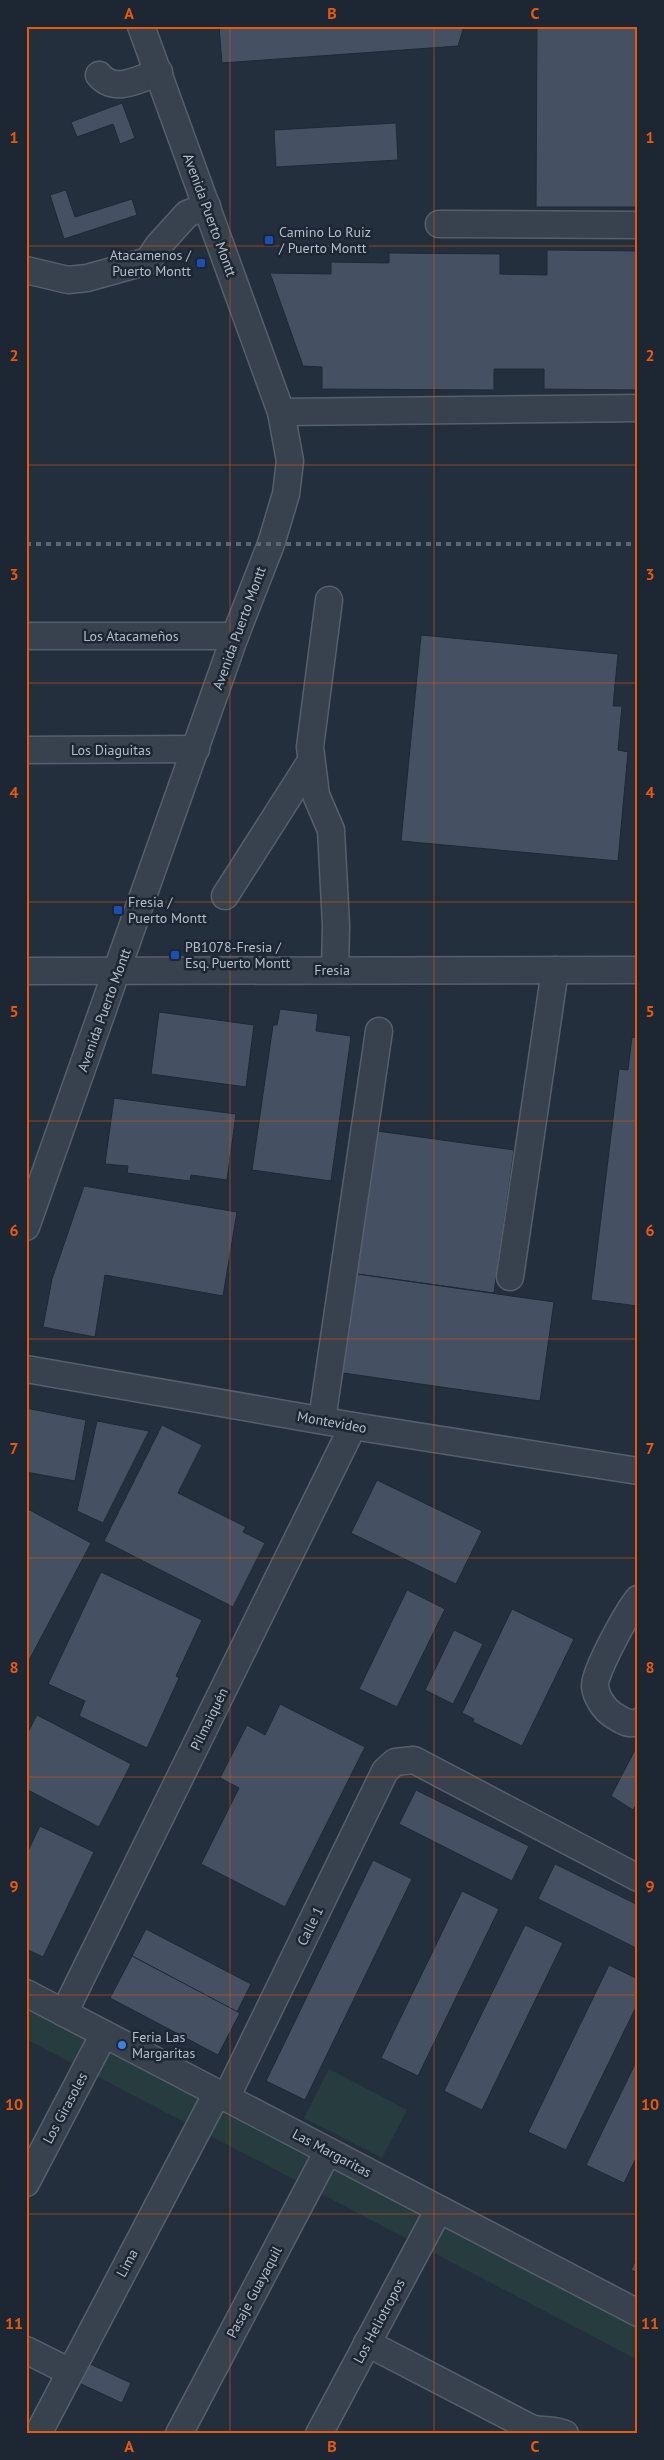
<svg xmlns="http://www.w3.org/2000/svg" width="664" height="2460" font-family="'PT Sans',sans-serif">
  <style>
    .green { fill: #263c3f }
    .building { fill: #455162; stroke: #1f2835 }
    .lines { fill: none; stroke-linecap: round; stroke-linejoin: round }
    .minor-casing { stroke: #565f6c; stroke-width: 29 }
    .minor { stroke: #38414e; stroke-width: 26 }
    .rail { stroke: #5a6575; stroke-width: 4; stroke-dasharray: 5 5; stroke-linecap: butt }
    .grid { fill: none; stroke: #e8590c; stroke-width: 1; stroke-opacity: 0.55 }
    .transit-dot { fill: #1a4fb4; stroke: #1d2633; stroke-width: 2 }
    .shop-dot { fill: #3f7fe0; stroke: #1d2633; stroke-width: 2 }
    .labels { text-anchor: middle; stroke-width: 5; stroke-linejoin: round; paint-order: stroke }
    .street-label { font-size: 14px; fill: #b4bcc9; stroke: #1d2633 }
    .poi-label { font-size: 14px; fill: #b4bcc9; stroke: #1d2633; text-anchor: start }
    .neatline { fill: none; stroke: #e8590c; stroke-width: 2 }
    .grid-label { font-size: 16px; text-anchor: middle; font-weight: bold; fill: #e8590c }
  </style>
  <rect width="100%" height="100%" fill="#242f3e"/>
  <g class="green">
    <path d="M26,2006L638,2323V2360L26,2039Z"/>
    <path d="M329,2069L407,2110L382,2158L304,2118Z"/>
  </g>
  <g class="building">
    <path d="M219,26H464L458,46L222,63Z"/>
    <path d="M537,26H638V207H536Z"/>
    <path d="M122,103L135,138L120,144L113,124L77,137L71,122Z"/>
    <path d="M396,123L398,160L276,167L274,130Z"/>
    <path d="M66,190L75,217L132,199L137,215L64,239L50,195Z"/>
    <path d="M547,250L638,251V390L544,389V369H494V390L322,389V367L303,366L270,273L331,274V262L389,263V253L500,254V274L547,275Z"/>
    <path d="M421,635L618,654L613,706H622L618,750L628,752L618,861L401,841Z"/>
    <path d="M280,1009L318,1014L316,1031L351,1036L331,1181L252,1170L273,1025H277Z"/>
    <path d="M159,1012L254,1025L246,1087L151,1074Z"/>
    <path d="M632,1037L638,1038V1306L591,1300L619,1069L628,1070Z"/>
    <path d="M114,1098L236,1114L227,1180L191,1175L190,1181L127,1173L128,1166L105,1164Z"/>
    <path d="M370,1130L514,1150L494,1293L350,1273Z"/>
    <path d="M84,1186L237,1212L223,1296L105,1275L95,1337L43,1327L52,1279Z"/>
    <path d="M350,1273L554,1302L540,1401L336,1372Z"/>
    <path d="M26,1408L86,1420L75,1481L26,1472Z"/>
    <path d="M97,1421L149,1431L103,1523L77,1511Z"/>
    <path d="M162,1425L202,1445L178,1493L246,1527L243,1532L265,1543L233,1607L104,1541Z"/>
    <path d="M377,1480L482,1531L456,1584L351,1533Z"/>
    <path d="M26,1508L91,1543L26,1666Z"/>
    <path d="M101,1572L202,1620L176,1676L179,1678L147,1748L79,1716L85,1701L48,1684Z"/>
    <path d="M407,1590L445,1609L397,1707L359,1689Z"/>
    <path d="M512,1609L574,1639L522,1746L473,1722L474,1719L462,1713Z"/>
    <path d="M454,1630L483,1644L453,1704L425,1690Z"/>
    <path d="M280,1704L365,1747L285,1907L201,1864L239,1788L220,1778L247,1725L265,1735Z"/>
    <path d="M37,1715L131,1764L99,1827L26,1789V1736Z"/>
    <path d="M638,1744V1802L633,1810L611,1796Z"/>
    <path d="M416,1790L529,1846L512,1881L399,1824Z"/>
    <path d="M40,1826L94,1852L43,1957L26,1949V1855Z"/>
    <path d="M373,1860L412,1879L305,2100L266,2081Z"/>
    <path d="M555,1864L638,1905V1949L538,1899Z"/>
    <path d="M462,1891L499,1909L418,2076L381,2058Z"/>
    <path d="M525,1925L563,1943L482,2110L444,2091Z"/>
    <path d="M146,1929L251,1984L237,2012L132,1956Z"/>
    <path d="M132,1956L240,2013L218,2055L110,1998Z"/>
    <path d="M609,1965L638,1979V2003L566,2150L528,2132Z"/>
    <path d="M638,2058V2154L624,2183L586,2165Z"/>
    <path d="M638,2255V2273L631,2270Z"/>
    <path d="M88,2363L131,2383L122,2403L79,2383Z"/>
  </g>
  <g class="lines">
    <g class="minor-casing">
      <g id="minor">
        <path d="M99,75C115,94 139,79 159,72"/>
        <path d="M439,224L638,225"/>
        <path d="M26,270L68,280L87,278L148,261L158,246L187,214L207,206"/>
        <path d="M281,412L638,408"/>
        <path d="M329,600L310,747L316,795L331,830L336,925L335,970"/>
        <path d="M26,636H235"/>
        <path d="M26,750L196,749"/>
        <path d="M225,896L311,761"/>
        <path d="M26,971L638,970"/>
        <path d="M26,1227L235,636L271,544L286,494L290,461L281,412L141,26"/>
        <path d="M510,1277L555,970"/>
        <path d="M26,1369L353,1426L638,1471"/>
        <path d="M322,1420L379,1031"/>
        <path d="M638,1599C628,1611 594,1672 595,1686C596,1697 604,1709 613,1715C621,1720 629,1726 638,1722"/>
        <path d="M26,1993L638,2313"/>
        <path d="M64,2013L353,1426"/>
        <path d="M226,2098L385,1771L395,1762L414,1760L638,1878"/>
        <path d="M26,2183L104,2034"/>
        <path d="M367,2343L531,2428C543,2432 553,2428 565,2434"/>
        <path d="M26,2350L70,2372"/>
        <path d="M38,2434L217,2093"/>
        <path d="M179,2434L328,2151"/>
        <path d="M319,2434L439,2209"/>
      </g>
    </g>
    <use href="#minor" class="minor"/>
    <path class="rail" d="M26,544H638"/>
  </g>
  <path class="grid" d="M230,26V2434M434,26V2434M26,246H638M26,465H638M26,683H638M26,902H638M26,1121H638M26,1339H638M26,1558H638M26,1777H638M26,1995H638M26,2214H638"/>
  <g class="transit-dot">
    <rect x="264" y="235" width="10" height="10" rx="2.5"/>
    <rect x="196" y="258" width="10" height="10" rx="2.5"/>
    <rect x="113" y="905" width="10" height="10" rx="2.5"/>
    <rect x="170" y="950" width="10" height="10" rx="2.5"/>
  </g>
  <circle class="shop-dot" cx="122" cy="2045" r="5"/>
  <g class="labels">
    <g class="street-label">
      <text transform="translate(210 215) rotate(70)" y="5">Avenida Puerto Montt</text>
      <text transform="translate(239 628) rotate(-70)" y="5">Avenida Puerto Montt</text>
      <text x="131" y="641">Los Atacameños</text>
      <text x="111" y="755">Los Diaguitas</text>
      <text x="332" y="975">Fresia</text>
      <text transform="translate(104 1010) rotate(-70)" y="5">Avenida Puerto Montt</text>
      <text transform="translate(332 1422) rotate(10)" y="5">Montevideo</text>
      <text transform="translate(209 1719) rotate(-64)" y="5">Pilmaiquén</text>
      <text transform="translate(310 1926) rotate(-64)" y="5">Calle 1</text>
      <text transform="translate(65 2108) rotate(-62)" y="5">Los Girasoles</text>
      <text transform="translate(332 2153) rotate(28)" y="5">Las Margaritas</text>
      <text transform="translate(127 2263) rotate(-62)" y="5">Lima</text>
      <text transform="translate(254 2292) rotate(-62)" y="5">Pasaje Guayaquil</text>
      <text transform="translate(379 2321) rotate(-62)" y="5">Los Heliotropos</text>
    </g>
    <g class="poi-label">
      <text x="279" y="237">Camino Lo Ruiz<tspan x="279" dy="16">/ Puerto Montt</tspan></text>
      <text x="191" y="260" text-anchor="end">Atacamenos /<tspan x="191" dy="16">Puerto Montt</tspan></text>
      <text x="128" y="907">Fresia /<tspan x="128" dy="16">Puerto Montt</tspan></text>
      <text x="185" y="952">PB1078-Fresia /<tspan x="185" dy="16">Esq. Puerto Montt</tspan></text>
      <text x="132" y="2042">Feria Las<tspan x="132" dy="16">Margaritas</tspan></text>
    </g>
  </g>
  <rect width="664" height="2460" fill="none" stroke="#1d2633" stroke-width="55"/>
  <rect x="28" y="28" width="608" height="2404" class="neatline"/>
  <g class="grid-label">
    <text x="129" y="19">A</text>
    <text x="332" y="19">B</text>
    <text x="535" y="19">C</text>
    <text x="14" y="143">1</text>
    <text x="650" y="143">1</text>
    <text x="14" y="361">2</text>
    <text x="650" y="361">2</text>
    <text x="14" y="580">3</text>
    <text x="650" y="580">3</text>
    <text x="14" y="798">4</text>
    <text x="650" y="798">4</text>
    <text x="14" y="1017">5</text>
    <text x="650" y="1017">5</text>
    <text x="14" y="1236">6</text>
    <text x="650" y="1236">6</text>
    <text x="14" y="1454">7</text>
    <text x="650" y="1454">7</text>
    <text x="14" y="1673">8</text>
    <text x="650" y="1673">8</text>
    <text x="14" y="1892">9</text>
    <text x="650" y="1892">9</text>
    <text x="14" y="2110">10</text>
    <text x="650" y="2110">10</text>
    <text x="14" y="2329">11</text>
    <text x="650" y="2329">11</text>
    <text x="129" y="2452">A</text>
    <text x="332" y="2452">B</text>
    <text x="535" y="2452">C</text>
  </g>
</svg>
